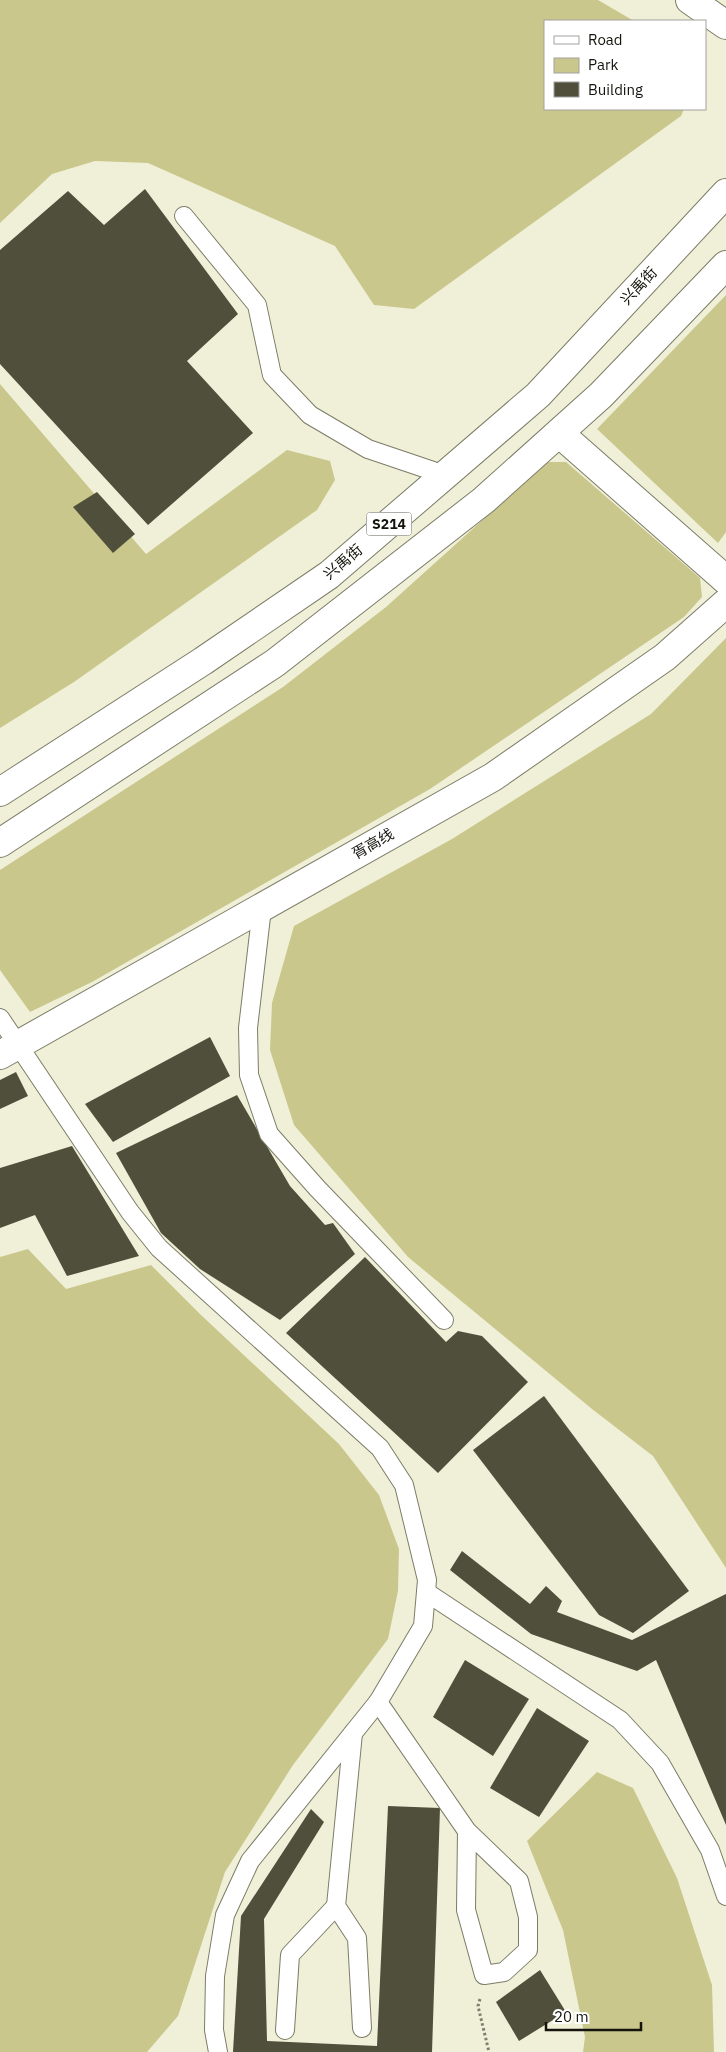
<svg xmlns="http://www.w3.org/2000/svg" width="726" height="2052" font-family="'IBM Plex Sans','Noto Sans SC',sans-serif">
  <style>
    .green { fill: #cac78d }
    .building { fill: #504f3c }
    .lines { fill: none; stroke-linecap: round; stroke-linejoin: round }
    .lane-casing { stroke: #7c7c67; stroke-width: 20 }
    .street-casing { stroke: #7c7c67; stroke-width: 30 }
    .primary-casing { stroke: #7c7c67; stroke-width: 30 }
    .path { stroke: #7e7e6e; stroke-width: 3; stroke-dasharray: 2.5 2.5; stroke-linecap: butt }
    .lane { stroke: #fff; stroke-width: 18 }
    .street { stroke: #fff; stroke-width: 28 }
    .primary { stroke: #fff; stroke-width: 28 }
    .labels { text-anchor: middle; stroke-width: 5; stroke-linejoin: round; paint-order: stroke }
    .shield { fill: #fff; stroke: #5a5a55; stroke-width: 1 }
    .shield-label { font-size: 14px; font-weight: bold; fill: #14140c }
    .street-label { font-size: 15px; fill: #14140c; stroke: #fff }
  </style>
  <rect width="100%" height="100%" fill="#f0f0d9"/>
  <g class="green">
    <path d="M0,0H598L634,21H545V109H684L681,116L414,309L374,305L335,246L148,163L95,161L52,174L0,223Z"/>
    <path d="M726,295V532L718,543L597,429Z"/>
    <path d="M0,384L146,554L287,450L330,461L335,480L317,510L74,682L0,728Z"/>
    <path d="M547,462H566L700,578L702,597L684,617L430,789L92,982L30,1012L0,970V870L283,687L386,607Z"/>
    <path d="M726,638V1568L653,1456L592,1409L408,1257L294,1125L270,1050L272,1003L294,926L452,839L651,714Z"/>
    <path d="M28,1249L66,1289L151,1265L201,1315L339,1444L379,1495L399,1549L398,1591L388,1639L293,1765L225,1872L178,2016L147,2052H0V1257Z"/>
    <path d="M597,1772L633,1788L677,1878L712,1985L714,2052H583L585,2037L563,1930L527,1841Z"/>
  </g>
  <g class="building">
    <path d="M145,189L238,314L187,361L253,433L148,525L0,364V250L68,191L104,225Z"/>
    <path d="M97,492L135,534L113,553L73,507Z"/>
    <path d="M210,1037L230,1076L113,1142L85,1104Z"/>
    <path d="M16,1072L28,1096L0,1109V1080Z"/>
    <path d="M237,1095L290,1186L325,1225L333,1223L355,1254L280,1320L200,1269L161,1233L116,1153Z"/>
    <path d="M72,1146L139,1256L67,1276L35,1215L0,1228V1168Z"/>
    <path d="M365,1257L446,1342L458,1331L482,1336L528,1382L438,1473L286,1333Z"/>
    <path d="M544,1396L689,1591L633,1633L599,1615L473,1450Z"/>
    <path d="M462,1551L530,1604L546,1586L562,1601L557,1612L632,1640L726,1594V1825L656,1660L637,1671L531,1634L450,1570Z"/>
    <path d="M465,1660L529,1699L493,1756L433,1717Z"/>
    <path d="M537,1708L589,1741L539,1817L490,1788Z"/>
    <path d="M388,1806L440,1808L432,2052H233L241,1916L311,1809L324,1822L264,1919L267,2041L377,2046Z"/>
    <path d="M540,1970L566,2012L519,2041L496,2002Z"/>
  </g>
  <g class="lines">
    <g class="lane-casing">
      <g id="lane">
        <path d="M184,216L257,305L272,375L310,415L368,449L445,475"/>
        <path d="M262,908L248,1028L249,1075L269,1134L317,1188L444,1320"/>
        <path d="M0,1018L130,1212L159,1248L380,1448L404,1485L427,1580L423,1626L378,1702L250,1861L225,1915L215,1976L214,2030L218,2052"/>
        <path d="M426,1592L620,1720L660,1763L710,1850L726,1896"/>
        <path d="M378,1702L467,1831L466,1910L484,1975L504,1972L528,1950V1917L519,1881L467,1831"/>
        <path d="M353,1733L336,1906L357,1938L362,2028"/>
        <path d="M285,2030L290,1955L336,1906"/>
      </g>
    </g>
    <g class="street-casing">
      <g id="street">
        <path d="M690,0L726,25"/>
        <path d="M559,433L726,580"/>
        <path d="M0,1055L493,777L665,657L726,603"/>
      </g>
    </g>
    <g class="primary-casing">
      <g id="primary">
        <path d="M0,792L203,661L329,575L538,395L726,193"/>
        <path d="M0,843L275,663L484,500L601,395L726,265"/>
      </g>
    </g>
    <path class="path" d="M480,1999L478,2006L489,2052"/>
    <use href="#lane" class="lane"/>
    <use href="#street" class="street"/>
    <use href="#primary" class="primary"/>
  </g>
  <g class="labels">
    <rect class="shield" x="366.5" y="512.5" width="45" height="23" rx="4"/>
    <g class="shield-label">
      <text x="389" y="529">S214</text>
    </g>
    <g class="street-label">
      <text transform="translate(639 286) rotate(-47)" y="5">兴禹街</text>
      <text transform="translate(343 562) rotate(-40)" y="5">兴禹街</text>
      <text transform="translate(373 844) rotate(-30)" y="5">胥高线</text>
    </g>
  </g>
  <rect x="544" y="20" width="162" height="90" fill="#ffffff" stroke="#a1a19e"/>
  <rect x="554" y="36" width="25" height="8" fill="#ffffff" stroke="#a1a19e"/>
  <text x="588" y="45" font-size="15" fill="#14140c">Road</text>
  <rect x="554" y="58" width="25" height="15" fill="#cac78d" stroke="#a1a19e"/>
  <text x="588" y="70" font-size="15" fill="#14140c">Park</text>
  <rect x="554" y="82" width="25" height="15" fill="#504f3c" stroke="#a1a19e"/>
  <text x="588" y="95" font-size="15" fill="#14140c">Building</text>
  <path d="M546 2022v8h95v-8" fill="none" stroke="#14140c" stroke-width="2.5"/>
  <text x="554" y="2022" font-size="15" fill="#14140c" stroke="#ffffff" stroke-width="4" paint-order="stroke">20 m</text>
</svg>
